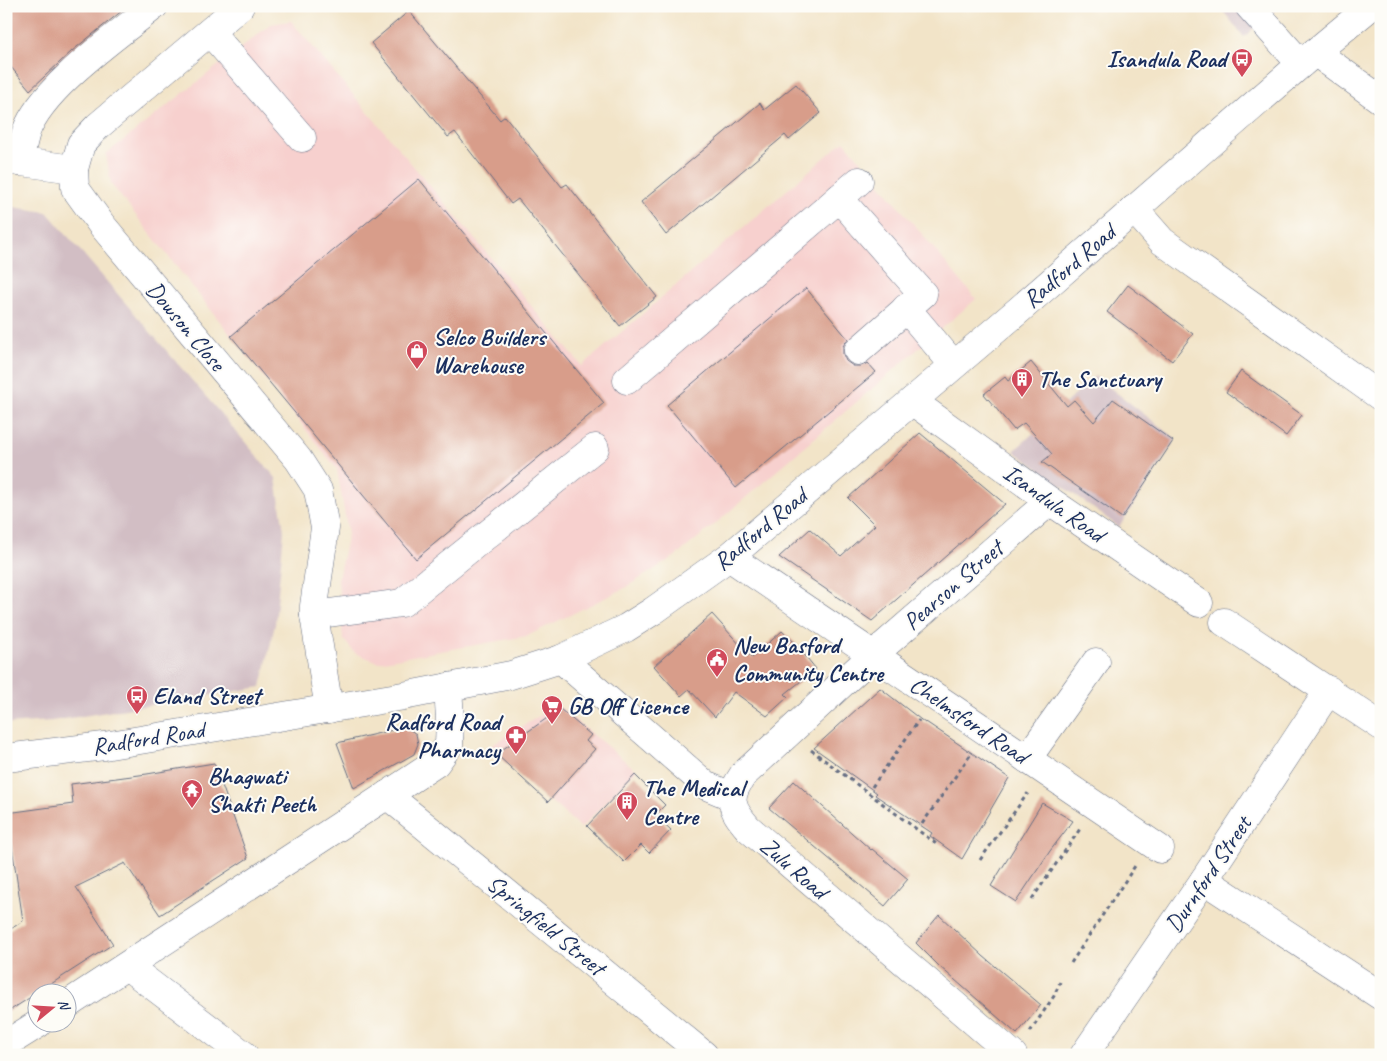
<svg xmlns="http://www.w3.org/2000/svg" width="1387" height="1061" font-family="Caveat,sans-serif">
  <style>
    .built { fill: #f7d0ce }
    .industrial { fill: #d2bec4 }
    .building { fill: #d89d8a }
    .lines { fill: none; stroke-linecap: round; stroke-linejoin: round }
    .minor-casing { stroke: #666e83; stroke-width: 29 }
    .path { stroke: #666e83; stroke-width: 3; stroke-dasharray: 4 4; stroke-linecap: butt }
    .minor { stroke: #fff; stroke-width: 28 }
    .labels { text-anchor: middle; stroke-width: 4; stroke-linejoin: round; paint-order: stroke }
    .poi-label { font-size: 24px; font-weight: bold; fill: #1b2f5e; stroke: #fdfcf7; text-anchor: start }
    .street-label { font-size: 24px; fill: #1b2f5e; stroke: #fdfcf7 }
  </style>
  <rect width="100%" height="100%" fill="#fdfcf7"/>
  <filter id="ink" filterUnits="userSpaceOnUse"><feTurbulence type="fractalNoise" baseFrequency=".02" numOctaves="2"/><feDisplacementMap in="SourceGraphic" scale="10" xChannelSelector="R" yChannelSelector="G"/><feConvolveMatrix kernelMatrix="1 2 1 2 8 2 1 2 1" color-interpolation-filters="sRGB"/></filter>
  <filter id="wash" filterUnits="userSpaceOnUse"><feTurbulence type="fractalNoise" baseFrequency=".0096" numOctaves="4" result="noise"/><feDisplacementMap in="SourceGraphic" scale="20" xChannelSelector="R" yChannelSelector="G"/><feGaussianBlur stdDeviation="1.12" result="paint"/><feColorMatrix in="noise" values="0 0 0 0 0 0 0 0 0 0 0 0 0 0 0 0 0 1.4 0 .05"/><feComposite in="paint" operator="in"/></filter>
  <g filter="url(#wash)">
    <rect width="100%" height="100%" fill="#f2e4c8"/>
    <g class="built">
      <path d="M291,21L582,366L844,141L976,299L715,524L677,555L623,589L527,636L378,662L355,653L343,639L338,579L348,533L337,469L111,184L106,154L271,24Z"/>
      <path d="M557,705L636,770L581,828L489,747Z"/>
    </g>
    <g class="industrial">
      <path d="M1219,6H1280L1244,37Z"/>
      <path d="M6,206L47,212L276,478L284,531L275,624L261,687L52,721L6,724Z"/>
      <path d="M1095,376L1176,439L1119,527L1014,451Z"/>
    </g>
    <g id="blocks">
      <g class="building">
        <path d="M6,6H128L72,51L30,90L6,61Z"/>
        <path d="M409,11L500,120L505,116L562,187L567,184L657,297L620,326L518,199L511,204L455,132L448,137L371,43Z"/>
        <path d="M796,84L821,113L789,140L785,135L666,235L641,202L760,103L764,110Z"/>
        <path d="M419,179L604,403L416,559L231,336Z"/>
        <path d="M1128,285L1193,334L1172,361L1107,312Z"/>
        <path d="M806,288L848,339L843,346V354L846,361L853,366H861L868,363L876,372L736,488L667,405Z"/>
        <path d="M1031,362L1067,406L1074,400L1094,422L1113,399L1173,441L1122,518L1042,462L1052,454L1024,423L1014,430L984,394L1005,377L1008,381Z"/>
        <path d="M1241,371L1302,415L1286,436L1226,392Z"/>
        <path d="M920,433L1005,504L872,621L779,557L810,529L841,556L875,525L848,498Z"/>
        <path d="M712,614L752,658L782,631L794,642L816,669L785,694L788,697L767,716L734,692L715,717L689,689L681,696L654,666Z"/>
        <path d="M880,688L925,723L926,722L1009,778L962,859L930,836L932,833L875,795L877,793L814,748Z"/>
        <path d="M560,709L591,735L586,741L595,749L548,802L496,754Z"/>
        <path d="M406,727L416,734L418,744L414,754L354,788L337,743Z"/>
        <path d="M214,763L248,858L160,915L125,863L76,887L113,944L6,1013V932L23,921L7,813L73,804L71,784L147,774Z"/>
        <path d="M635,775L665,805L655,815L671,830L649,853L641,845L624,862L587,826Z"/>
        <path d="M794,781L871,850L872,849L908,879L885,906L769,808Z"/>
        <path d="M1042,803L1073,821L1050,851L1016,902L991,886Z"/>
        <path d="M939,915L983,956L1041,1005L1017,1034L939,966L916,943Z"/>
      </g>
    </g>
  </g>
  <g filter="url(#ink)">
    <use href="#blocks" fill-opacity="0" stroke="#666e83" stroke-width="1"/>
    <g class="lines">
      <g class="minor-casing">
        <g id="minor">
          <path d="M240,6L98,126L81,144L74,169L75,188L101,224L298,459L318,490L325,528L314,606V615L329,709"/>
          <path d="M1249,6L1301,64"/>
          <path d="M210,32L302,138"/>
          <path d="M1315,52L1381,100"/>
          <path d="M6,160L74,169"/>
          <path d="M19,162C21,152 23,142 26,132C42,87 117,36 154,6"/>
          <path d="M839,198L923,294L858,351"/>
          <path d="M1134,209L1162,241L1381,397"/>
          <path d="M906,308L953,364"/>
          <path d="M627,380L859,181"/>
          <path d="M912,401L1050,501L1199,603"/>
          <path d="M729,557L1160,849"/>
          <path d="M314,615L402,603L595,448"/>
          <path d="M1224,622L1381,726"/>
          <path d="M561,659L707,786L731,796"/>
          <path d="M6,758L104,746L398,697L511,675L561,659L626,628L653,611L729,557L1019,310L1301,64L1371,6"/>
          <path d="M1027,759L1096,662"/>
          <path d="M387,795L704,1055"/>
          <path d="M1204,880L1381,996"/>
          <path d="M127,966L244,1055"/>
          <path d="M68,1004L436,763L449,745L450,719L448,687"/>
          <path d="M6,1044L38,1024"/>
          <path d="M1013,1055L748,828C730,807 727,798 743,775L873,655L1050,501"/>
          <path d="M1084,1055L1204,880L1329,690"/>
        </g>
      </g>
      <g class="path">
        <path d="M811,750L939,846"/>
        <path d="M872,787L919,720"/>
        <path d="M922,824L971,754"/>
        <path d="M980,860L1028,793"/>
        <path d="M1032,899L1080,829"/>
        <path d="M1071,963L1135,866"/>
        <path d="M1030,1032L1054,996L1060,982"/>
      </g>
      <use href="#minor" class="minor"/>
    </g>
  </g>
  <defs>
    <g id="bus-pin" transform="scale(1.125)"><path d="M0 17L-7.5 6A9.5 9.5 0 1 1 7.5 6Z" fill="#d1495b" stroke="#fdfcf7"/><path d="M-5-6H5V4H4V6H2V4H-2V6H-4V4H-5ZM-3.5-4V0h7V-4ZM-3.5 1.2v1.5H-2V1.2ZM2 1.2v1.5H3.5V1.2Z" fill="#fff"/></g>
    <g id="shop-pin" transform="scale(1.125)"><path d="M0 17L-7.5 6A9.5 9.5 0 1 1 7.5 6Z" fill="#d1495b" stroke="#fdfcf7"/><path d="M-5-2.5h2.3a2.7 3.5 0 0 1 5.4 0H5L5.5 6h-11ZM-1.5-2.5h3a1.5 2.3 0 0 0-3 0Z" fill="#fff"/></g>
    <g id="building-pin" transform="scale(1.125)"><path d="M0 17L-7.5 6A9.5 9.5 0 1 1 7.5 6Z" fill="#d1495b" stroke="#fdfcf7"/><path d="M-4-6H4V6H1V3H-1V6H-4ZM-2.5-4.3h1.7v1.8h-1.7ZM.8-4.3h1.7v1.8H.8ZM-2.5-1h1.7V.8h-1.7ZM.8-1h1.7V.8H.8Z" fill="#fff"/></g>
    <g id="civic-pin" transform="scale(1.125)"><path d="M0 17L-7.5 6A9.5 9.5 0 1 1 7.5 6Z" fill="#d1495b" stroke="#fdfcf7"/><path d="M-.6-6.5H3V-4.5H.6V-3L4-1V1h2V6H-6V1h2V-1L-.6-3ZM-1.2 2.5V6h2.4V2.5Z" fill="#fff"/></g>
    <g id="supermarket-pin" transform="scale(1.125)"><path d="M0 17L-7.5 6A9.5 9.5 0 1 1 7.5 6Z" fill="#d1495b" stroke="#fdfcf7"/><path d="M-6-5.5h2.5l.6 2H6L4.5 2H-2.5L-4.4-4H-6ZM-1.5 3.2a1.3 1.3 0 1 0 .1 0ZM3 3.2a1.3 1.3 0 1 0 .1 0Z" fill="#fff"/></g>
    <g id="pharmacy-pin" transform="scale(1.125)"><path d="M0 17L-7.5 6A9.5 9.5 0 1 1 7.5 6Z" fill="#d1495b" stroke="#fdfcf7"/><path d="M-2-6h4v4h4v4h-4v4h-4v-4h-4v-4h4Z" fill="#fff"/></g>
    <g id="temple-pin" transform="scale(1.125)"><path d="M0 17L-7.5 6A9.5 9.5 0 1 1 7.5 6Z" fill="#d1495b" stroke="#fdfcf7"/><path d="M0-6L5-2H3V0L6.5 2.5H4V6H1.5V3h-3V6H-4V2.5H-6.5L-3 0V-2H-5Z" fill="#fff"/></g>
  </defs>
  <g fill-rule="evenodd">
    <use href="#bus-pin" x="1242" y="59"/>
    <use href="#shop-pin" x="417" y="351"/>
    <use href="#building-pin" x="1022" y="379"/>
    <use href="#civic-pin" x="717" y="659"/>
    <use href="#bus-pin" x="137" y="696"/>
    <use href="#supermarket-pin" x="552" y="706"/>
    <use href="#pharmacy-pin" x="516" y="736"/>
    <use href="#temple-pin" x="192" y="790"/>
    <use href="#building-pin" x="627" y="802"/>
  </g>
  <g class="labels">
    <g class="poi-label">
      <text x="1226" y="67" text-anchor="end">Isandula Road</text>
      <text x="433" y="345">Selco Builders<tspan x="433" dy="28">Warehouse</tspan></text>
      <text x="1038" y="387">The Sanctuary</text>
      <text x="733" y="653">New Basford<tspan x="733" dy="28">Community Centre</tspan></text>
      <text x="153" y="704">Eland Street</text>
      <text x="568" y="714">GB Off Licence</text>
      <text x="500" y="730" text-anchor="end">Radford Road<tspan x="500" dy="28">Pharmacy</tspan></text>
      <text x="208" y="784">Bhagwati<tspan x="208" dy="28">Shakti Peeth</tspan></text>
      <text x="643" y="796">The Medical<tspan x="643" dy="28">Centre</tspan></text>
    </g>
    <g class="street-label">
      <text transform="translate(1069 266) rotate(-41)" y="8">Radford Road</text>
      <text transform="translate(186 326) rotate(50)" y="8">Dowson Close</text>
      <text transform="translate(1054 503) rotate(35)" y="8">Isandula Road</text>
      <text transform="translate(760 529) rotate(-40)" y="8">Radford Road</text>
      <text transform="translate(953 585) rotate(-41)" y="8">Pearson Street</text>
      <text transform="translate(969 720) rotate(34)" y="8">Chelmsford Road</text>
      <text transform="translate(148 738) rotate(-9)" y="8">Radford Road</text>
      <text transform="translate(794 868) rotate(41)" y="8">Zulu Road</text>
      <text transform="translate(1208 874) rotate(-56)" y="8">Durnford Street</text>
      <text transform="translate(546 925) rotate(39)" y="8">Springfield Street</text>
    </g>
  </g>
  <rect width="1387" height="1061" fill="none" stroke="#fdfcf7" stroke-width="25"/>
  <g transform="translate(52 1008) rotate(72)"><circle r="24" fill="#fdfcf7" stroke="#a3aaba"/>
  <path d="M0-4L9 19L0 12L-9 19Z" fill="#d1495b"/>
  <text y="-8" font-size="14" font-weight="bold" text-anchor="middle" fill="#1b2f5e">N</text>
  </g>
</svg>
